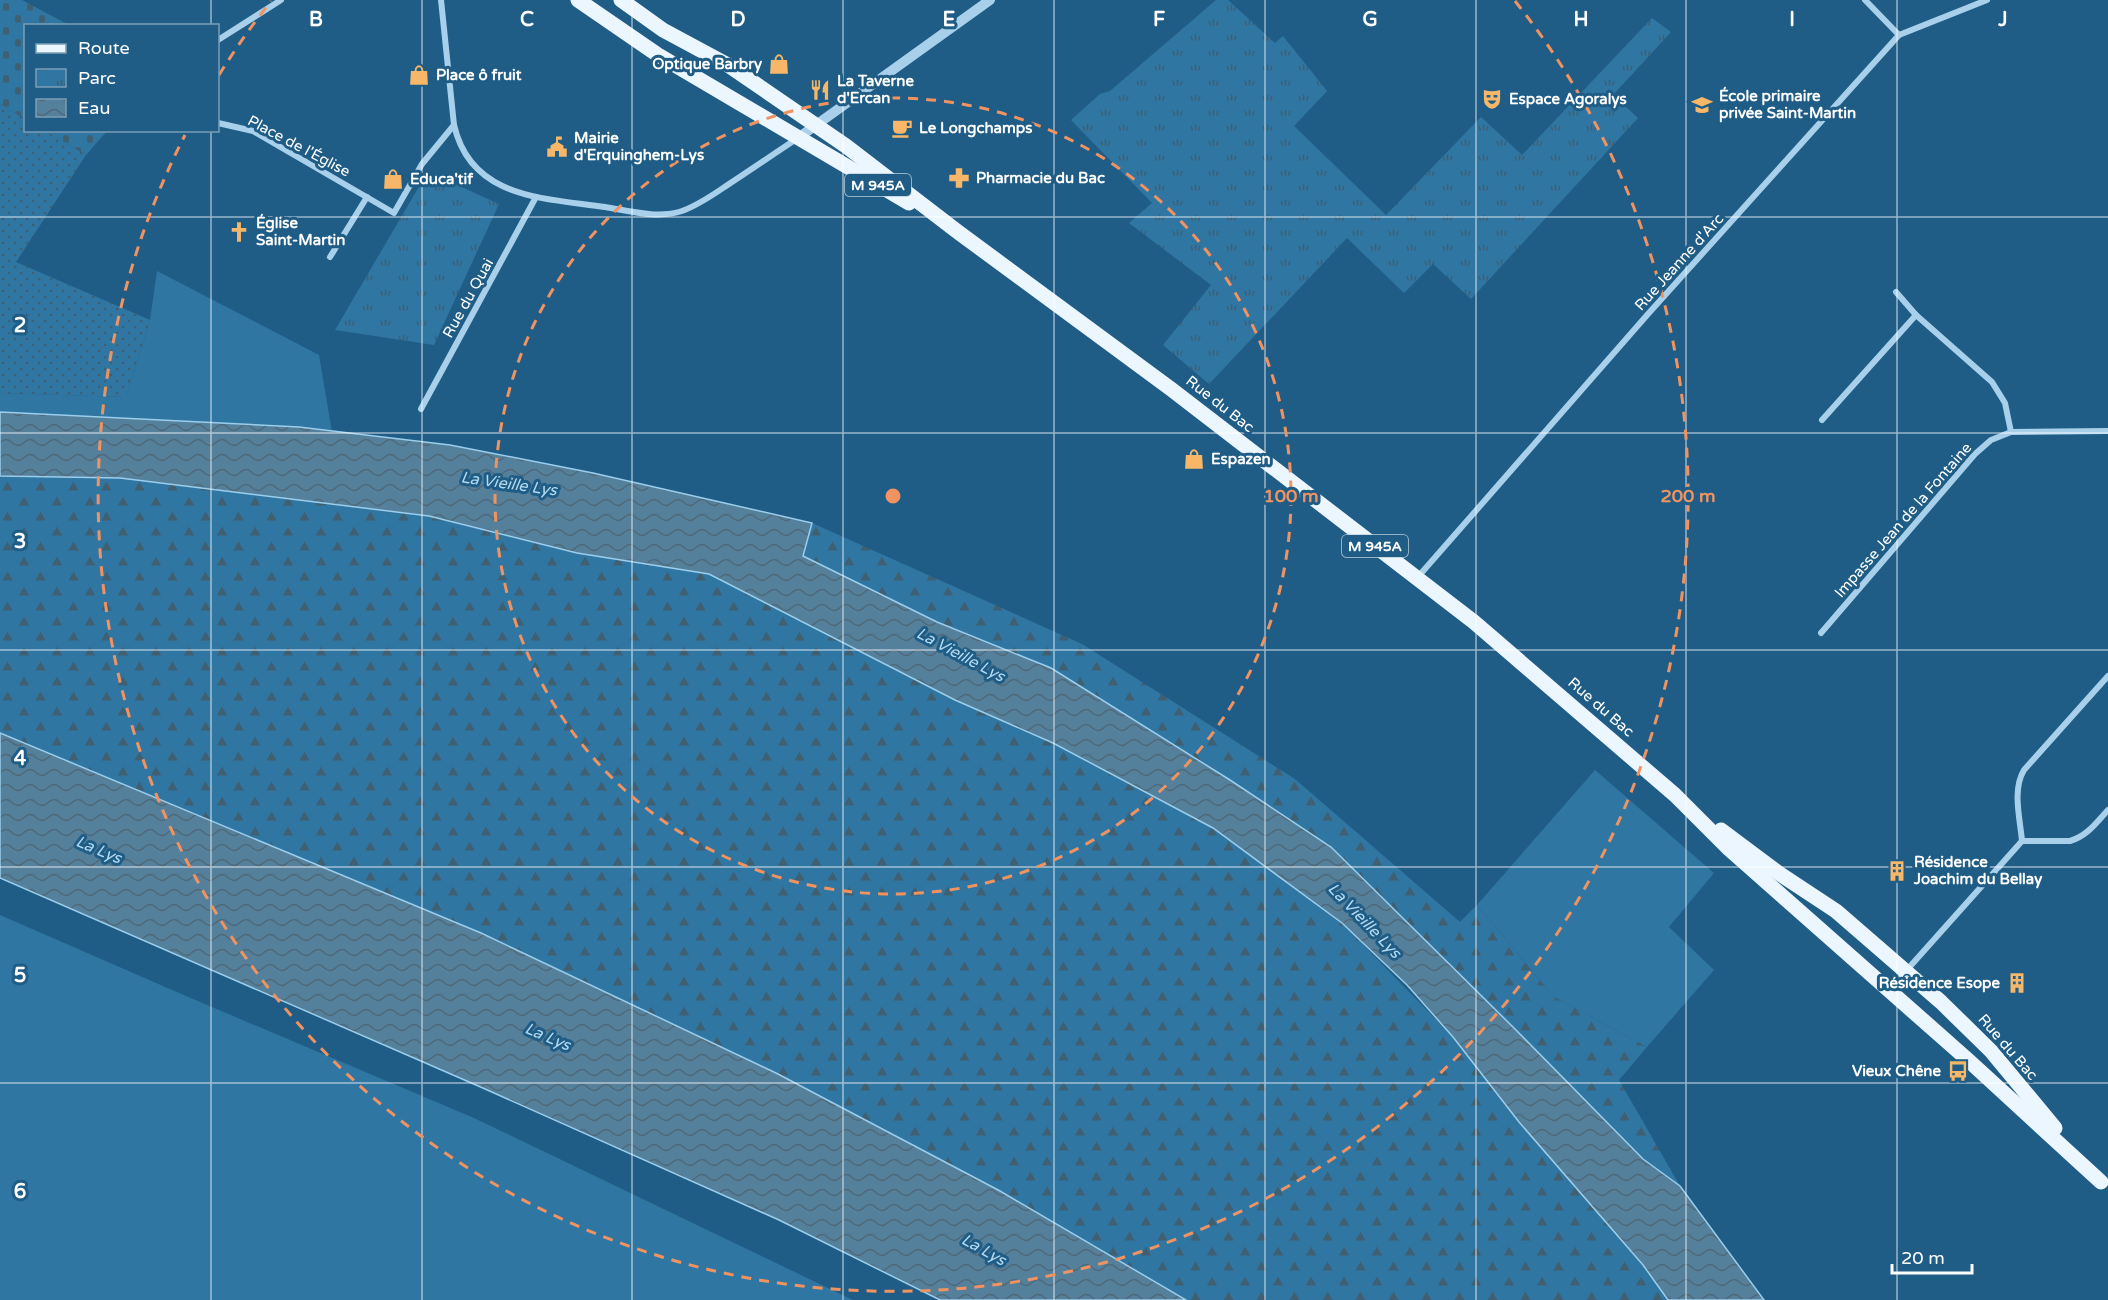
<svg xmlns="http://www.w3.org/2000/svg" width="2108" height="1300" font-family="'Varela Round',sans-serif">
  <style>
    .grass { fill: #3076a2 }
    .forest { fill: url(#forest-firs) }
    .cemetery { fill: url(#cemetery-stones) }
    .park { fill: url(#park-tufts) }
    .garden { fill: url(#garden-dots) }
    .water { fill: url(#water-waves); stroke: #9bceec; stroke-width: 1.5 }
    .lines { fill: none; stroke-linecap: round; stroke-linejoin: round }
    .minor { stroke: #a8d0ea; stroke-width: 6 }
    .tertiary { stroke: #a8d0ea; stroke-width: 10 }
    .primary { stroke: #ecf6fe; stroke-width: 15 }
    .grid { fill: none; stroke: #fff; stroke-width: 1.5; stroke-opacity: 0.55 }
    .ring { fill: none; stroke: #f09361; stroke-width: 3; stroke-dasharray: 10 8 }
    .labels { text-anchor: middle; stroke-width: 6; stroke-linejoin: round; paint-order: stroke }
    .shield { fill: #1f5d86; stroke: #bccedb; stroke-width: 1.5 }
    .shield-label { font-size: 14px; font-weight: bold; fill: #fff }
    .poi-label { font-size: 15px; font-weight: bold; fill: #fff; stroke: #1f5d86; text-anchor: start }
    .street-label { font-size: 15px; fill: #fff; stroke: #1f5d86 }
    .water-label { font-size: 16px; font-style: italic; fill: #b3daf1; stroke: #1f5d86 }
    .grid-label { font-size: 20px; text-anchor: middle; font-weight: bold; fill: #fff; stroke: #1f5d86; stroke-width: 6; stroke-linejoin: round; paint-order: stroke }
    .centre { fill: #f09361; stroke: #1f5d86; stroke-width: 3 }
    .ring-label { font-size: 18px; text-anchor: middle; font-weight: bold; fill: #f09361; stroke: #1f5d86; stroke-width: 6; stroke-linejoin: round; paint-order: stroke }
  </style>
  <defs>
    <pattern id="forest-firs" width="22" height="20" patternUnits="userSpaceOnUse" patternTransform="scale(1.5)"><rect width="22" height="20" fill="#3076a2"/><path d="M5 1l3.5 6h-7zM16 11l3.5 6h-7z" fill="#3f5f73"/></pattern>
    <pattern id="cemetery-stones" width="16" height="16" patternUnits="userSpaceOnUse" patternTransform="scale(1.5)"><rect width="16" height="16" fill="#3076a2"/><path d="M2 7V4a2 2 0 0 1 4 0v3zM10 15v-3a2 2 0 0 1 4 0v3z" fill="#3f5f73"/></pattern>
    <pattern id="park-tufts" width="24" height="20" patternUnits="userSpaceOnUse" patternTransform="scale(1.5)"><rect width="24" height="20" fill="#3076a2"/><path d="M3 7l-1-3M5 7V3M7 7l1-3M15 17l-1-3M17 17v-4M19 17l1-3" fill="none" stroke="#3f5f73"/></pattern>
    <pattern id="garden-dots" width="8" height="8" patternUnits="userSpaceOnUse" patternTransform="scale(1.5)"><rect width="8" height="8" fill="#3076a2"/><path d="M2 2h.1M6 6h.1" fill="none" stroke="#3f5f73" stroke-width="1.8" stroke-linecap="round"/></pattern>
    <pattern id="water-waves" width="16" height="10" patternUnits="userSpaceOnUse" patternTransform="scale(1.5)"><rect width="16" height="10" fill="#54809c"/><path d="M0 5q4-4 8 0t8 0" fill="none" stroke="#506978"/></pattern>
  </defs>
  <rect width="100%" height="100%" fill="#1f5d86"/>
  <g class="grass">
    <path d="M157,271L319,355L332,432L299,427L0,412V393L126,397L150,320Z"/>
    <path d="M1595,770L1714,873L1669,927L1714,970L1647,1047L1554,997L1477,905Z"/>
    <path d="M0,915L186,996L474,1118L853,1300H0Z"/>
  </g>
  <g class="forest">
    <path d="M0,476L120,478L429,516L577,553L709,574L955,700L1053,743L1213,828L1342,923L1453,1037L1643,1265L1668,1300H1186L1000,1191L778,1074L481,933L0,733Z"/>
    <path d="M812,523L1082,644L1295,779L1460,922L1477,905L1554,997L1647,1047L1619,1080L1680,1186L1643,1160L1514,1028L1331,847L1051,668L937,622L802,555Z"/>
  </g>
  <g class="cemetery">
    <path d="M0,0H22L69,25L26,26L25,119L0,104Z"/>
    <path d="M45,131H107L86,155Z"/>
  </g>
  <g class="park">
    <path d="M1216,0H1228L1275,43L1283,36L1327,91L1294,126L1386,215L1481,117L1522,155L1652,18L1671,32L1613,95L1638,118L1471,299L1433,264L1404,293L1347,238L1209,384L1163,345L1211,285L1129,223L1152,203L1071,120L1100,94L1110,91Z"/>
    <path d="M435,175L499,204L434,345L335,330L424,178Z"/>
  </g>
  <path class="garden" d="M0,104L25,119L26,130L45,131L86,155L16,262L150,320L126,397L0,393Z"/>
  <g class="water">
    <path d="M0,412L299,427L450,445L593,473L812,523L803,556L937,622L1051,668L1230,780L1331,847L1514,1028L1643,1159L1680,1186L1764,1300H1668L1643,1265L1519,1122L1453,1037L1407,985L1342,923L1213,828L1053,743L955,700L709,574L577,553L429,516L120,478L0,476Z"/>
    <path d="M0,733L481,933L778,1074L1000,1191L1186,1300H940L779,1220L476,1085L0,878Z"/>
  </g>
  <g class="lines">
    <g class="minor">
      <path d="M441,0L454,125C471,199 544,198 605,207C630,211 658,219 682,211C699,205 714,194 729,184C752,169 775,153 798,138"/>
      <path d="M1865,0L1899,35"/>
      <path d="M218,40L281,0"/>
      <path d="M218,123L253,131L394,213L422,164L454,125"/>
      <path d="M330,257L367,197"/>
      <path d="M1896,292L1916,315L1992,382L2005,403L2011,432"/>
      <path d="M421,409L536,197"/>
      <path d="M1822,420L1916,315"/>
      <path d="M1417,578L1648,314L1899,35L1987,0"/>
      <path d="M1821,633L1975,454L1991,440L2011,432L2108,431"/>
      <path d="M2022,841H2070C2087,836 2096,823 2108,810"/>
      <path d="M1889,990L2022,841C2020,818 2012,790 2024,770L2108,676"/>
    </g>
    <path class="tertiary" d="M798,138L990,0"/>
    <g class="primary">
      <path d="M578,0L658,55L909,203"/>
      <path d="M621,0L663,30L728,65L846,146L958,232L1171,389L1474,622L1675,795L1729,849L1968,1060L2101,1182"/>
      <path d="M1721,830L1780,874L1836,911L1941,1002L1991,1051L2055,1128"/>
    </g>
  </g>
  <path class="grid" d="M211,0V26M422,0V1300M632,0V1300M843,0V1300M1054,0V1300M1265,0V1300M1476,0V1300M1686,0V1300M1897,0V1300M211,130V1300M0,217H2108M0,433H2108M0,650H2108M0,867H2108M0,1083H2108"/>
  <g class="ring">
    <circle cx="893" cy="496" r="398"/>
    <path d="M219 75A795 795 0 0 1 271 1M1515 1A795 795 0 1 1 185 135"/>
  </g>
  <defs>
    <g id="shop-bare" transform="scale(1.62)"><path d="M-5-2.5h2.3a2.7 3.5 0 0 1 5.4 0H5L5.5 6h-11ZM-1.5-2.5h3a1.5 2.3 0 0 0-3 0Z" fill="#f8b768" stroke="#1f5d86" stroke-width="2.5" paint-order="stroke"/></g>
    <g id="restaurant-bare" transform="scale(1.62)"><path d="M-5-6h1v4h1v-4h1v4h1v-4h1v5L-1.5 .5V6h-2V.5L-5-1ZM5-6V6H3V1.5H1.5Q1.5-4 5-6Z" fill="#f8b768" stroke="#1f5d86" stroke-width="2.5" paint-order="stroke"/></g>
    <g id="theatre-bare" transform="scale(1.62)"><path d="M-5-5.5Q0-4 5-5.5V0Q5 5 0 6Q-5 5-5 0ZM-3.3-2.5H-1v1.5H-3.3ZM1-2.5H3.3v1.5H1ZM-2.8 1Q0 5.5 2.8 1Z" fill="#f8b768" stroke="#1f5d86" stroke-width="2.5" paint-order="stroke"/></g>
    <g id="school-bare" transform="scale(1.62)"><path d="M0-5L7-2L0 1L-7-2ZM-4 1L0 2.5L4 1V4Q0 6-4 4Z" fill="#f8b768" stroke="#1f5d86" stroke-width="2.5" paint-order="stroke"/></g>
    <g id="cafe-bare" transform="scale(1.62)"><path d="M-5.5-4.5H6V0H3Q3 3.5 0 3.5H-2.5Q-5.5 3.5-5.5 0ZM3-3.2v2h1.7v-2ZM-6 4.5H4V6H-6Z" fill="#f8b768" stroke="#1f5d86" stroke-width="2.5" paint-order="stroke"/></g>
    <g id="civic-bare" transform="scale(1.62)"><path d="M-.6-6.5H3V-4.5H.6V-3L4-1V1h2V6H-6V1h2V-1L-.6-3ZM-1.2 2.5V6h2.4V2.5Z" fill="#f8b768" stroke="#1f5d86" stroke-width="2.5" paint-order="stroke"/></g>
    <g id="pharmacy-bare" transform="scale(1.62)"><path d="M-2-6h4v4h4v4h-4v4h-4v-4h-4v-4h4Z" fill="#f8b768" stroke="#1f5d86" stroke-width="2.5" paint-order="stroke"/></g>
    <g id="church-bare" transform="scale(1.62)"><path d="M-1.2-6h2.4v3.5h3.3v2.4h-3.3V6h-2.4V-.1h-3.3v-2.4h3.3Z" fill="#f8b768" stroke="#1f5d86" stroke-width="2.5" paint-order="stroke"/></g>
    <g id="building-bare" transform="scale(1.62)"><path d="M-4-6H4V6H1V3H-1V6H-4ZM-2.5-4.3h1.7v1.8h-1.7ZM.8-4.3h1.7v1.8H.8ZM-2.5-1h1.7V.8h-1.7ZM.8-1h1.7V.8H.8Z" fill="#f8b768" stroke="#1f5d86" stroke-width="2.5" paint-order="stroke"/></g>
    <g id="bus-bare" transform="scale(1.62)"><path d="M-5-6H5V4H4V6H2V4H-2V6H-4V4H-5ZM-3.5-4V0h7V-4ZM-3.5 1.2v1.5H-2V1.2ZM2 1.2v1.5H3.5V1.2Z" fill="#f8b768" stroke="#1f5d86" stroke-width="2.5" paint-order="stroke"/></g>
  </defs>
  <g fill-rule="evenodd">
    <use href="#shop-bare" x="779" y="64"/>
    <use href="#shop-bare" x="419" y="75"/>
    <use href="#restaurant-bare" x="820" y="90"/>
    <use href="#theatre-bare" x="1492" y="99"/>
    <use href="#school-bare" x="1702" y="105"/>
    <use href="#cafe-bare" x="902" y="128"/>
    <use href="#civic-bare" x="557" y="147"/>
    <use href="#pharmacy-bare" x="959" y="178"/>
    <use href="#shop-bare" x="393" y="179"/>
    <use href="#church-bare" x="239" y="232"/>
    <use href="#shop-bare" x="1194" y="459"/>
    <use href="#building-bare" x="1897" y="871"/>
    <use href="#building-bare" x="2017" y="983"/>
    <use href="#bus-bare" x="1958" y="1071"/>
  </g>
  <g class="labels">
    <g class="shield">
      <rect x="845" y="174" width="66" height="22" rx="4.5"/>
      <rect x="1342" y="535" width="66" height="22" rx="4.5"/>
    </g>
    <g class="shield-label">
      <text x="878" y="190">M 945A</text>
      <text x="1375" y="551">M 945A</text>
    </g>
    <g class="poi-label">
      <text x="762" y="69" text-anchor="end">Optique Barbry</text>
      <text x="436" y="80">Place ô fruit</text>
      <text x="837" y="86">La Taverne<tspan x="837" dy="17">d'Ercan</tspan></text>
      <text x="1719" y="101">École primaire<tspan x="1719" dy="17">privée Saint-Martin</tspan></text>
      <text x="1509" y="104">Espace Agoralys</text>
      <text x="919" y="133">Le Longchamps</text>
      <text x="574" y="143">Mairie<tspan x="574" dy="17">d'Erquinghem-Lys</tspan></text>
      <text x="976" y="183">Pharmacie du Bac</text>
      <text x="410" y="184">Educa'tif</text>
      <text x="256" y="228">Église<tspan x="256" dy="17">Saint-Martin</tspan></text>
      <text x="1211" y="464">Espazen</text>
      <text x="1914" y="867">Résidence<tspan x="1914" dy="17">Joachim du Bellay</tspan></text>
      <text x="2000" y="988" text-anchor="end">Résidence Esope</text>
      <text x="1941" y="1076" text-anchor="end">Vieux Chêne</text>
    </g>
    <g class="street-label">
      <text transform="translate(299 146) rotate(28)" y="5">Place de l'Église</text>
      <text transform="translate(1679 262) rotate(-48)" y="5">Rue Jeanne d'Arc</text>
      <text transform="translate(468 298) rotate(-61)" y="5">Rue du Quai</text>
      <text transform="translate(1220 404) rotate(38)" y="5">Rue du Bac</text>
      <text transform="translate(1903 520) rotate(-49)" y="5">Impasse Jean de la Fontaine</text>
      <text transform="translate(1601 707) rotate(41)" y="5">Rue du Bac</text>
      <text transform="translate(2008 1047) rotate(49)" y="5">Rue du Bac</text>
    </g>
    <g class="water-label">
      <text transform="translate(509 483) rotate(8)" y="6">La Vieille Lys</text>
      <text transform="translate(961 654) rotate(28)" y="6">La Vieille Lys</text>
      <text transform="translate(99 849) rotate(23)" y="6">La Lys</text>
      <text transform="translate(1365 920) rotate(46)" y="6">La Vieille Lys</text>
      <text transform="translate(548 1036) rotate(23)" y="6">La Lys</text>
      <text transform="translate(984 1249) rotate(29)" y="6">La Lys</text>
    </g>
  </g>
  <g class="grid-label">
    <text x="316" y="26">B</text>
    <text x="527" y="26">C</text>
    <text x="738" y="26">D</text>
    <text x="949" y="26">E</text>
    <text x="1159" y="26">F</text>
    <text x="1370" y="26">G</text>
    <text x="1581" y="26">H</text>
    <text x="1792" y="26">I</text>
    <text x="2003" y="26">J</text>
    <text x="20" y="332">2</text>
    <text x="20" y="548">3</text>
    <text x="20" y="765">4</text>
    <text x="20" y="982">5</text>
    <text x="20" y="1198">6</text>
  </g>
  <circle cx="893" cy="496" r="9" class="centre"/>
  <g class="ring-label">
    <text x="1291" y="502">100 m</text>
    <text x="1688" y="502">200 m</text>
  </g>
  <rect x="24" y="24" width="195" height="108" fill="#1f5d86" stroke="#799eb6" stroke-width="1.5"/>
  <rect x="36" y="44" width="30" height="9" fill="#ecf6fe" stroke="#799eb6" stroke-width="1.5"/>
  <text x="78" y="54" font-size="18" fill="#ffffff">Route</text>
  <rect x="36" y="69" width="30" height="18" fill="url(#park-tufts)" stroke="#799eb6" stroke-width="1.5"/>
  <text x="78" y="84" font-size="18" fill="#ffffff">Parc</text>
  <rect x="36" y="99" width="30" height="18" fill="url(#water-waves)" stroke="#799eb6" stroke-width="1.5"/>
  <text x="78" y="114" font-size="18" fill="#ffffff">Eau</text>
  <path d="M1892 1264v9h80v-9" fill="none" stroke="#ffffff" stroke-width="3"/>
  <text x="1901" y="1264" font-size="18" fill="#ffffff" stroke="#1f5d86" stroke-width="4.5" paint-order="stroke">20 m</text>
</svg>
